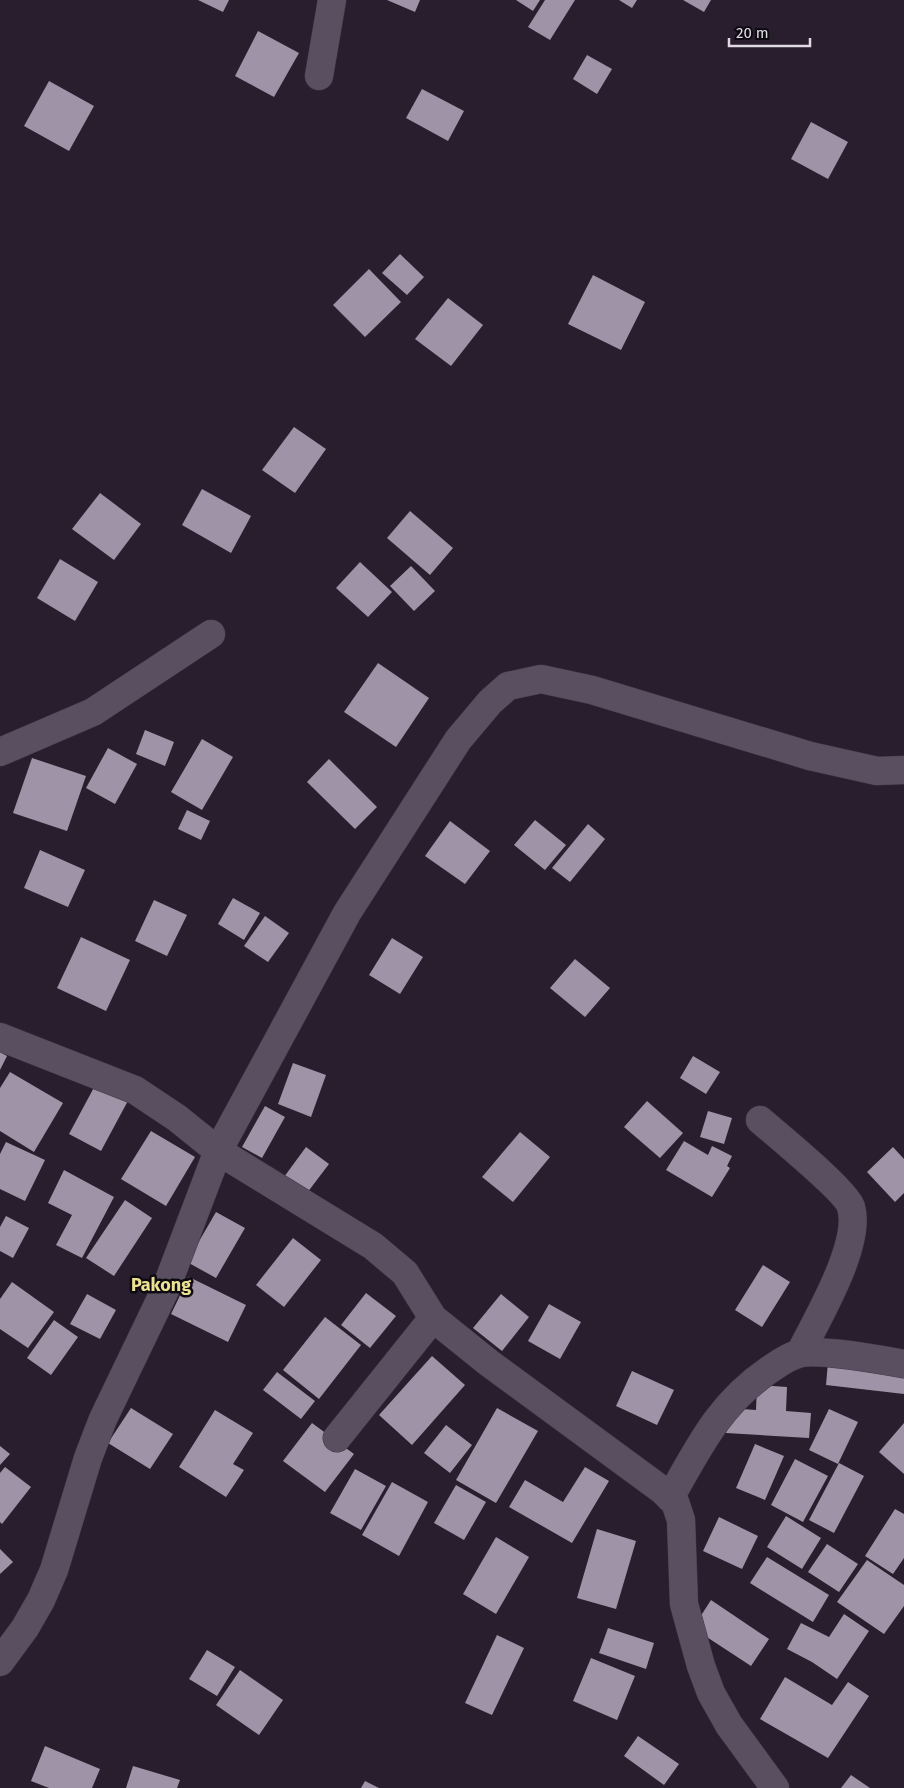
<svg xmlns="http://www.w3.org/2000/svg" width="904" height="1788" font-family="'Fira Sans',sans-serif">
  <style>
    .building { fill: #9f93a7 }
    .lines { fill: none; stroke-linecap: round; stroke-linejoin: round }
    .minor-casing { stroke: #423a47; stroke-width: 29 }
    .tertiary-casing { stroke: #423a47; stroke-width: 29 }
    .minor { stroke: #5a4f61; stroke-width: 28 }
    .tertiary { stroke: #5a4f61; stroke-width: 28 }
    .labels { text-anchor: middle; stroke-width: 5; stroke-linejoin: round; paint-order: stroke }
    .quarter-label { font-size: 18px; font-weight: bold; fill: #ebe192; stroke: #0e0a11 }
  </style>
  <rect width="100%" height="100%" fill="#281e2e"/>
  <g class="building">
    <path d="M198,0H229L223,12Z"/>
    <path d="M387,0H420L415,12Z"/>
    <path d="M516,0H540L533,11Z"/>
    <path d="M545,0H575L550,40L528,27Z"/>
    <path d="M619,0H637L632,8Z"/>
    <path d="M683,0H711L704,12Z"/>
    <path d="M258,31L299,53L274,97L235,76Z"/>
    <path d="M587,55L612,69L597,94L573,79Z"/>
    <path d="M49,81L94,106L69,151L24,126Z"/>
    <path d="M422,89L464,111L448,141L406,118Z"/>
    <path d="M811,122L848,142L828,179L791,159Z"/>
    <path d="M400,254L424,277L407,295L382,273Z"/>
    <path d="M369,269L401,302L365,337L333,305Z"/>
    <path d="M593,275L645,302L621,350L568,324Z"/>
    <path d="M448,298L483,325L451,366L415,339Z"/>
    <path d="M294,427L326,449L295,493L262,470Z"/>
    <path d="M202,489L251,516L231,553L182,525Z"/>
    <path d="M100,493L141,524L114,560L72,529Z"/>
    <path d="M410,511L453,548L430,575L387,538Z"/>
    <path d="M60,559L98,582L75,621L37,598Z"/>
    <path d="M360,562L392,592L368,617L336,588Z"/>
    <path d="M411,566L435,591L414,611L390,586Z"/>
    <path d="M378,663L429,698L396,747L344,712Z"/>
    <path d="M145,730L174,742L165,766L136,754Z"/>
    <path d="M202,739L233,757L202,810L171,792Z"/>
    <path d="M108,748L137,764L115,804L86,788Z"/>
    <path d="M32,758L86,776L67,831L13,813Z"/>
    <path d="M329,759L377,807L355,829L307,782Z"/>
    <path d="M187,810L210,821L201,840L178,829Z"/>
    <path d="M535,820L566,845L545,870L514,845Z"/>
    <path d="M450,821L490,851L465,884L425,856Z"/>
    <path d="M588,824L605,839L570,882L552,868Z"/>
    <path d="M40,850L85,870L68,907L24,888Z"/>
    <path d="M233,898L260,913L244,940L218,924Z"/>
    <path d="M154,900L187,915L167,956L135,941Z"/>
    <path d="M265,916L289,933L268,962L244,946Z"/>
    <path d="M81,937L130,960L106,1011L57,988Z"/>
    <path d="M392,938L423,957L400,994L369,975Z"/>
    <path d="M575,959L610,988L585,1017L550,988Z"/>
    <path d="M0,1052L7,1056L0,1070Z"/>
    <path d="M693,1056L720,1072L706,1094L680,1078Z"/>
    <path d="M293,1063L326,1075L311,1117L278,1104Z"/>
    <path d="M10,1072L63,1103L34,1152L0,1131V1088Z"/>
    <path d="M98,1080L130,1097L101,1151L69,1134Z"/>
    <path d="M647,1101L683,1133L660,1158L624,1127Z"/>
    <path d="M265,1106L285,1117L262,1158L242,1147Z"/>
    <path d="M708,1111L732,1118L724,1144L700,1137Z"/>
    <path d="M151,1131L195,1157L166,1206L121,1179Z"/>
    <path d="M520,1132L550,1157L513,1202L482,1177Z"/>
    <path d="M684,1141L708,1155L712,1146L732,1156L727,1166L730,1168L712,1197L666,1170Z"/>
    <path d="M6,1142L45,1160L25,1201L0,1189V1154Z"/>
    <path d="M306,1147L329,1164L307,1193L284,1177Z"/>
    <path d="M893,1147L904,1159V1193L895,1202L867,1172Z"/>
    <path d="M64,1170L114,1197L82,1258L56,1245L72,1215L48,1203Z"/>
    <path d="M125,1200L152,1218L114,1276L86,1258Z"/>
    <path d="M216,1212L245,1228L216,1278L187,1262Z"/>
    <path d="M6,1216L29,1228L13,1258L0,1251V1227Z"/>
    <path d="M293,1238L321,1260L284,1307L256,1285Z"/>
    <path d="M763,1265L790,1282L762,1327L735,1310Z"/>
    <path d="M189,1277L246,1305L228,1342L171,1314Z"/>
    <path d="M12,1282L54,1312L28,1348L0,1329V1299Z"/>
    <path d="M366,1293L396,1316L370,1348L341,1325Z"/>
    <path d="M87,1294L116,1310L100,1339L70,1324Z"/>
    <path d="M501,1294L529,1317L502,1351L473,1328Z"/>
    <path d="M549,1304L581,1322L560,1359L528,1341Z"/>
    <path d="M325,1317L361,1345L319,1399L283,1370Z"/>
    <path d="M54,1320L78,1337L51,1375L27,1358Z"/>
    <path d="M432,1356L465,1385L412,1445L379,1415Z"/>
    <path d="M828,1362L904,1370V1394L826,1385Z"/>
    <path d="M632,1371L674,1390L657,1425L616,1406Z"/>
    <path d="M277,1372L315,1401L301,1419L263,1390Z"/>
    <path d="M757,1385L787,1387L786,1411L811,1413L809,1438L726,1433L728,1408L756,1410Z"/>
    <path d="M131,1408L173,1434L150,1469L108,1443Z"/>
    <path d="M497,1408L538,1431L496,1503L456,1480Z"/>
    <path d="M829,1409L858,1422L838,1464L809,1450Z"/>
    <path d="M215,1410L253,1433L233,1464L244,1470L226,1497L179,1467Z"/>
    <path d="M312,1423L354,1454L325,1492L283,1461Z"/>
    <path d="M904,1423V1474L879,1452Z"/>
    <path d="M446,1425L472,1445L450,1473L424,1453Z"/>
    <path d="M755,1444L784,1456L765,1500L736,1488Z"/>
    <path d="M0,1446L10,1454L0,1465Z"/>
    <path d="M795,1459L828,1476L803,1522L771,1505Z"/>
    <path d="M839,1463L864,1476L834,1533L809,1520Z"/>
    <path d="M5,1467L31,1487L2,1524L0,1522V1473Z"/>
    <path d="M585,1467L609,1481L572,1543L509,1507L525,1480L563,1502Z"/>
    <path d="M355,1469L386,1486L361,1530L330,1513Z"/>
    <path d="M392,1482L428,1502L399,1556L362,1535Z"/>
    <path d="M456,1485L486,1502L464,1540L434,1523Z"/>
    <path d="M895,1509L904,1514V1558L893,1574L865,1556Z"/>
    <path d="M786,1516L821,1538L802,1569L767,1547Z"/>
    <path d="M719,1517L758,1536L742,1569L703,1551Z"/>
    <path d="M597,1529L636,1541L616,1609L577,1598Z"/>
    <path d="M496,1537L529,1557L496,1614L463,1594Z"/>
    <path d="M827,1544L858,1564L839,1592L808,1572Z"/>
    <path d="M0,1549L13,1562L0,1574Z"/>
    <path d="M767,1557L829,1595L813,1622L750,1583Z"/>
    <path d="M867,1560L904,1585V1606L884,1634L837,1602Z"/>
    <path d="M711,1600L769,1639L751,1666L693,1628Z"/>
    <path d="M844,1614L869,1631L837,1679L812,1662L787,1649L801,1623L829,1637Z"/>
    <path d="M608,1628L654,1643L646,1669L599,1653Z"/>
    <path d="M497,1635L524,1648L492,1715L465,1703Z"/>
    <path d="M207,1650L235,1667L217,1696L189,1679Z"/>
    <path d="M591,1658L635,1676L617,1720L573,1701Z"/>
    <path d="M240,1670L283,1700L259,1735L216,1705Z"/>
    <path d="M785,1677L832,1705L848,1682L869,1696L828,1758L760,1719Z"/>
    <path d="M638,1736L679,1764L664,1785L624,1756Z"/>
    <path d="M45,1746L100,1769L92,1788H49L31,1781Z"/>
    <path d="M133,1766L180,1780L177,1788H126Z"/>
    <path d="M851,1775L870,1788H841Z"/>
    <path d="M365,1781L379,1788H361Z"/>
  </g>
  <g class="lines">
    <g class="minor-casing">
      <g id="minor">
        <path d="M319,76L332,0"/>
        <path d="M0,752L93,712L211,634"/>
        <path d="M0,1037L135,1090L177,1118L218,1151L373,1246L405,1273L433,1318L489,1363L662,1490L675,1502L681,1520L684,1604L701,1666L711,1693L729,1725L775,1788"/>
        <path d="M760,1120C776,1134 846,1191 851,1207C862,1244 817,1319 800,1353"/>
        <path d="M337,1438L433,1318"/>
        <path d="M670,1498C699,1447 719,1404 769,1370C778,1364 787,1357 798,1354C816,1348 883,1360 904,1364"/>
      </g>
    </g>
    <g class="tertiary-casing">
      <path id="tertiary" d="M0,1662L25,1628L41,1600L54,1570L88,1458L103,1419L166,1288L218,1151L347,913L458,740L490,702L508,686L541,679L592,690L810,756L877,771L904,770"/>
    </g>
    <use href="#minor" class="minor"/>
    <use href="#tertiary" class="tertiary"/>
  </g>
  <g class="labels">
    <g class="quarter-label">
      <text x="161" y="1291">Pakong</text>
    </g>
  </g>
  <path d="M729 38v8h81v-8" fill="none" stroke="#e0dae4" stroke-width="2.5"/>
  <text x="736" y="38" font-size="15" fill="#e0dae4" stroke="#0e0a11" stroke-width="4" paint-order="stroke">20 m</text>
</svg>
